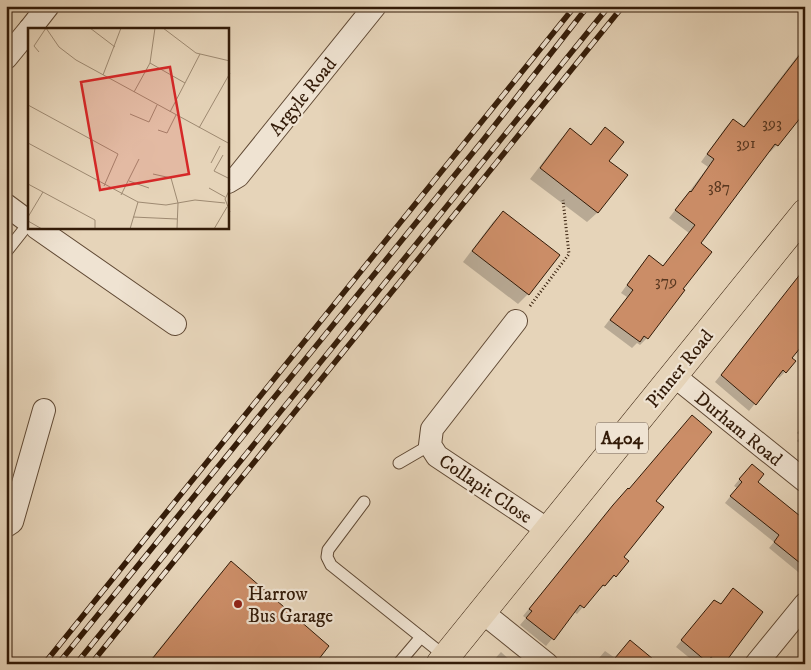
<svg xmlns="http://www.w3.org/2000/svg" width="811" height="670" font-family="'IM FELL DW Pica',serif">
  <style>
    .shadow { fill: #0003 }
    .building { fill: #cb8d67; stroke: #331b08 }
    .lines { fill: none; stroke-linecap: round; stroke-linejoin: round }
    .service-casing { stroke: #604934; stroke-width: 13 }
    .minor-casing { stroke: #604934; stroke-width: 24 }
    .primary-casing { stroke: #331b08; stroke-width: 29 }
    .path { stroke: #331b08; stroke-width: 3; stroke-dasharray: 1 2.5; stroke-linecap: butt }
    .service { stroke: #efe3d2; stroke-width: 11 }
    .minor { stroke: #efe3d2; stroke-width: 22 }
    .primary { stroke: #e6d4b9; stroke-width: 28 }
    .rail-casing { stroke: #331b08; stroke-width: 5.5 }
    .rail { stroke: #efe3d2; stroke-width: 4; stroke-dasharray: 11; stroke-linecap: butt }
    .poi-dot { fill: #8f2418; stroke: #efe3d2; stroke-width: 2 }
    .labels { text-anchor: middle; stroke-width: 4.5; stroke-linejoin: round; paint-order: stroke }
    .number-label { font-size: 16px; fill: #593820 }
    .shield { fill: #efe3d2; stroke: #6b5745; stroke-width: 1 }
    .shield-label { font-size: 18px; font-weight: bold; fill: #331b08 }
    .street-label { font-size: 19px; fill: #331b08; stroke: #efe3d2 }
    .poi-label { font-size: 19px; fill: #331b08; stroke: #efe3d2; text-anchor: start }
    .inset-road { fill: none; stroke: #9e8a72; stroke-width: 1 }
    .view { fill: #d62828; fill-opacity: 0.15; stroke: #d62828; stroke-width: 2.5 }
    .inset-edge { fill: none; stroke: #331b08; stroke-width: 2.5 }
  </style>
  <rect width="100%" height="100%" fill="#e6d4b9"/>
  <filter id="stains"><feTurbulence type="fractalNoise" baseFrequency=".004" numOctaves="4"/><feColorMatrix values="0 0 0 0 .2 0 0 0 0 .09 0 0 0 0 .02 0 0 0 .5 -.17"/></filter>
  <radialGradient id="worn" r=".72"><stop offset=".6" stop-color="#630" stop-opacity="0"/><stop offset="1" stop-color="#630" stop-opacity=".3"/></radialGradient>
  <g class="shadow">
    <path d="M805,46V109L777,145L770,152L768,151L699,243L681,289L647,338L640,345L637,343L632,348L604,327L627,297L621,293L642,264L662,267L689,233L669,218L708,167L701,162L726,127L733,120L743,127Z"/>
    <path d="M605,128L608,161L626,175L597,213L587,222L530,179L560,140L570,130L590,145Z"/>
    <path d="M503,212L528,294L518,304L463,262L493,222Z"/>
    <path d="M801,275L791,358L785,372L779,378L777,376L749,411L715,382Z"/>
    <path d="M805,423V447L797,441L801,436L797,433Z"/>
    <path d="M746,471L756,482L805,522V575L803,576L769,548L774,542L725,503L737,488L734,486Z"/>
    <path d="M655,501L622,557L628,561L608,583L607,582L597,592L596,591L577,614L574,612L546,646L520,625L526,618L523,616L606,514Z"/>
    <path d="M231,563L314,664H147L219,575Z"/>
    <path d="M728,595L722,664H707L705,662L697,664L676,647L709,607L720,605Z"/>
    <path d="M805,650V664H794Z"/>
    <path d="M605,651L615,658L656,664H594Z"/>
    <path d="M501,652L514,664H490Z"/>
  </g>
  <g class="building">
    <path d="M805,48V112L778,146L775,144L701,243L712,252L683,289L685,290L648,339L644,336L640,342L610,320L633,290L627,285L649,255L663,266L695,225L675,210L690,191L691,192L714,159L707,154L733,119L744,127Z"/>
    <path d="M605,127L624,142L609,161L628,175L598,213L540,168L570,128L591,145Z"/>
    <path d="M503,211L560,255L529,295L472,251Z"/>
    <path d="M805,268V342L792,358L796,361L786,373L783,370L756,405L721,375Z"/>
    <path d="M692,415L712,432L656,501L664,507L624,557L629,561L616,577L614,575L605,586L603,585L584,608L580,605L554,640L526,618L532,611L529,609L613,505L628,488L629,489Z"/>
    <path d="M752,464L764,474L758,482L805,520V567L774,542L779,535L730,496L742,482L739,479Z"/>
    <path d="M231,561L329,646L315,664H148Z"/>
    <path d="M733,588L763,612L724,664H719L711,657L707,662L681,640L714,600L721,604Z"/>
    <path d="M630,640L659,664H610Z"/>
  </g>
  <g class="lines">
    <g class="service-casing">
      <g id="service">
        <path d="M6,252L29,223"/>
        <path d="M399,463L430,445"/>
        <path d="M364,502L328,550L327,557L331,565L446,657"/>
        <path d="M398,664L421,637"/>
      </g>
    </g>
    <g class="minor-casing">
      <g id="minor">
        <path d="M30,29L48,6"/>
        <path d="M6,58L29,30"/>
        <path d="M228,182L238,176L375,6"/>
        <path d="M6,205L29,222"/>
        <path d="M37,228L175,324"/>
        <path d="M516,321L432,429L430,445L437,456L548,530"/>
        <path d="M673,375L805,481"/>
        <path d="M6,526L12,522L44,410"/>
        <path d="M482,612L547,664"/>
        <path d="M756,664L805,604"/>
      </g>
    </g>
    <g class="primary-casing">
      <path id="primary" d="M440,664L805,213"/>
    </g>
    <path class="path" d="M530,306L569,254L563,200"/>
    <use href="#service" class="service"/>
    <use href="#minor" class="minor"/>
    <use href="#primary" class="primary"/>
    <g class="rail-casing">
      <g id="rail">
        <path d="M44,664L575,6"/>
        <path d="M58,664L484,139L588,6"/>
        <path d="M76,664L609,6"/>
        <path d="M91,664L623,6"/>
      </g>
    </g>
    <use href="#rail" class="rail"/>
  </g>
  <circle class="poi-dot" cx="238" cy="604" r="5"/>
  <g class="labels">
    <g class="number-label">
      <text x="772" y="128">393</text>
      <text x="746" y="148">391</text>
      <text x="719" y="192">387</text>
      <text x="666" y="286">379</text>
    </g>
    <rect class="shield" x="596" y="422.5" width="52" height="31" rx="4"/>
    <g class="shield-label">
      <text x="622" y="444">A404</text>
    </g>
    <g class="street-label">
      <text transform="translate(302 96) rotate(-51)" y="7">Argyle Road</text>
      <text transform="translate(679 368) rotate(-51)" y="7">Pinner Road</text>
      <text transform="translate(739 428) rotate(39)" y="7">Durham Road</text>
      <text transform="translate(486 488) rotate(34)" y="7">Collapit Close</text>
    </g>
    <g class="poi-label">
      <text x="248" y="600">Harrow<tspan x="248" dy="22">Bus Garage</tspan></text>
    </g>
  </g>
  <g transform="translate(28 28)">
    <rect width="201" height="201" fill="#e6d4b9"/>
    <path class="inset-road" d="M18,0L31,19L48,32L202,116M62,0L87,19M135,0L168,25L202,33M11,24L6,18L18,0M122,35L157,55M75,47L93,0M106,64L122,35L127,0M0,77L90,126L76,158M142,84L172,26M102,86L121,94L129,77M171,100L202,45M130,102L139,105L148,87M0,115L110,174L138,177L167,172L197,175M195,127L186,143L202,151M183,135L192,118M125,146L143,150L150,175L149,201M101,153L121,160M0,156L67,192V201M181,160L197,169M202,161L197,171L202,184M93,167L111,131M0,189L15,164M105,189L149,191M0,193L14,201M102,201L110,174M186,201L199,179"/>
    <path class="view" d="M142,39L161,146L72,162L53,54Z"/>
    <rect width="201" height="201" class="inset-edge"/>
  </g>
  <rect width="811" height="670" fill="none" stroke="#e6d4b9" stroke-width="25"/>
  <rect x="8" y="8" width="796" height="655" fill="none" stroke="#331b08" stroke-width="2.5"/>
  <rect x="12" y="12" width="786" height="645" fill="none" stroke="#331b08"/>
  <rect width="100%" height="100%" filter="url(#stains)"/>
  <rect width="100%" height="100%" fill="url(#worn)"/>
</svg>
